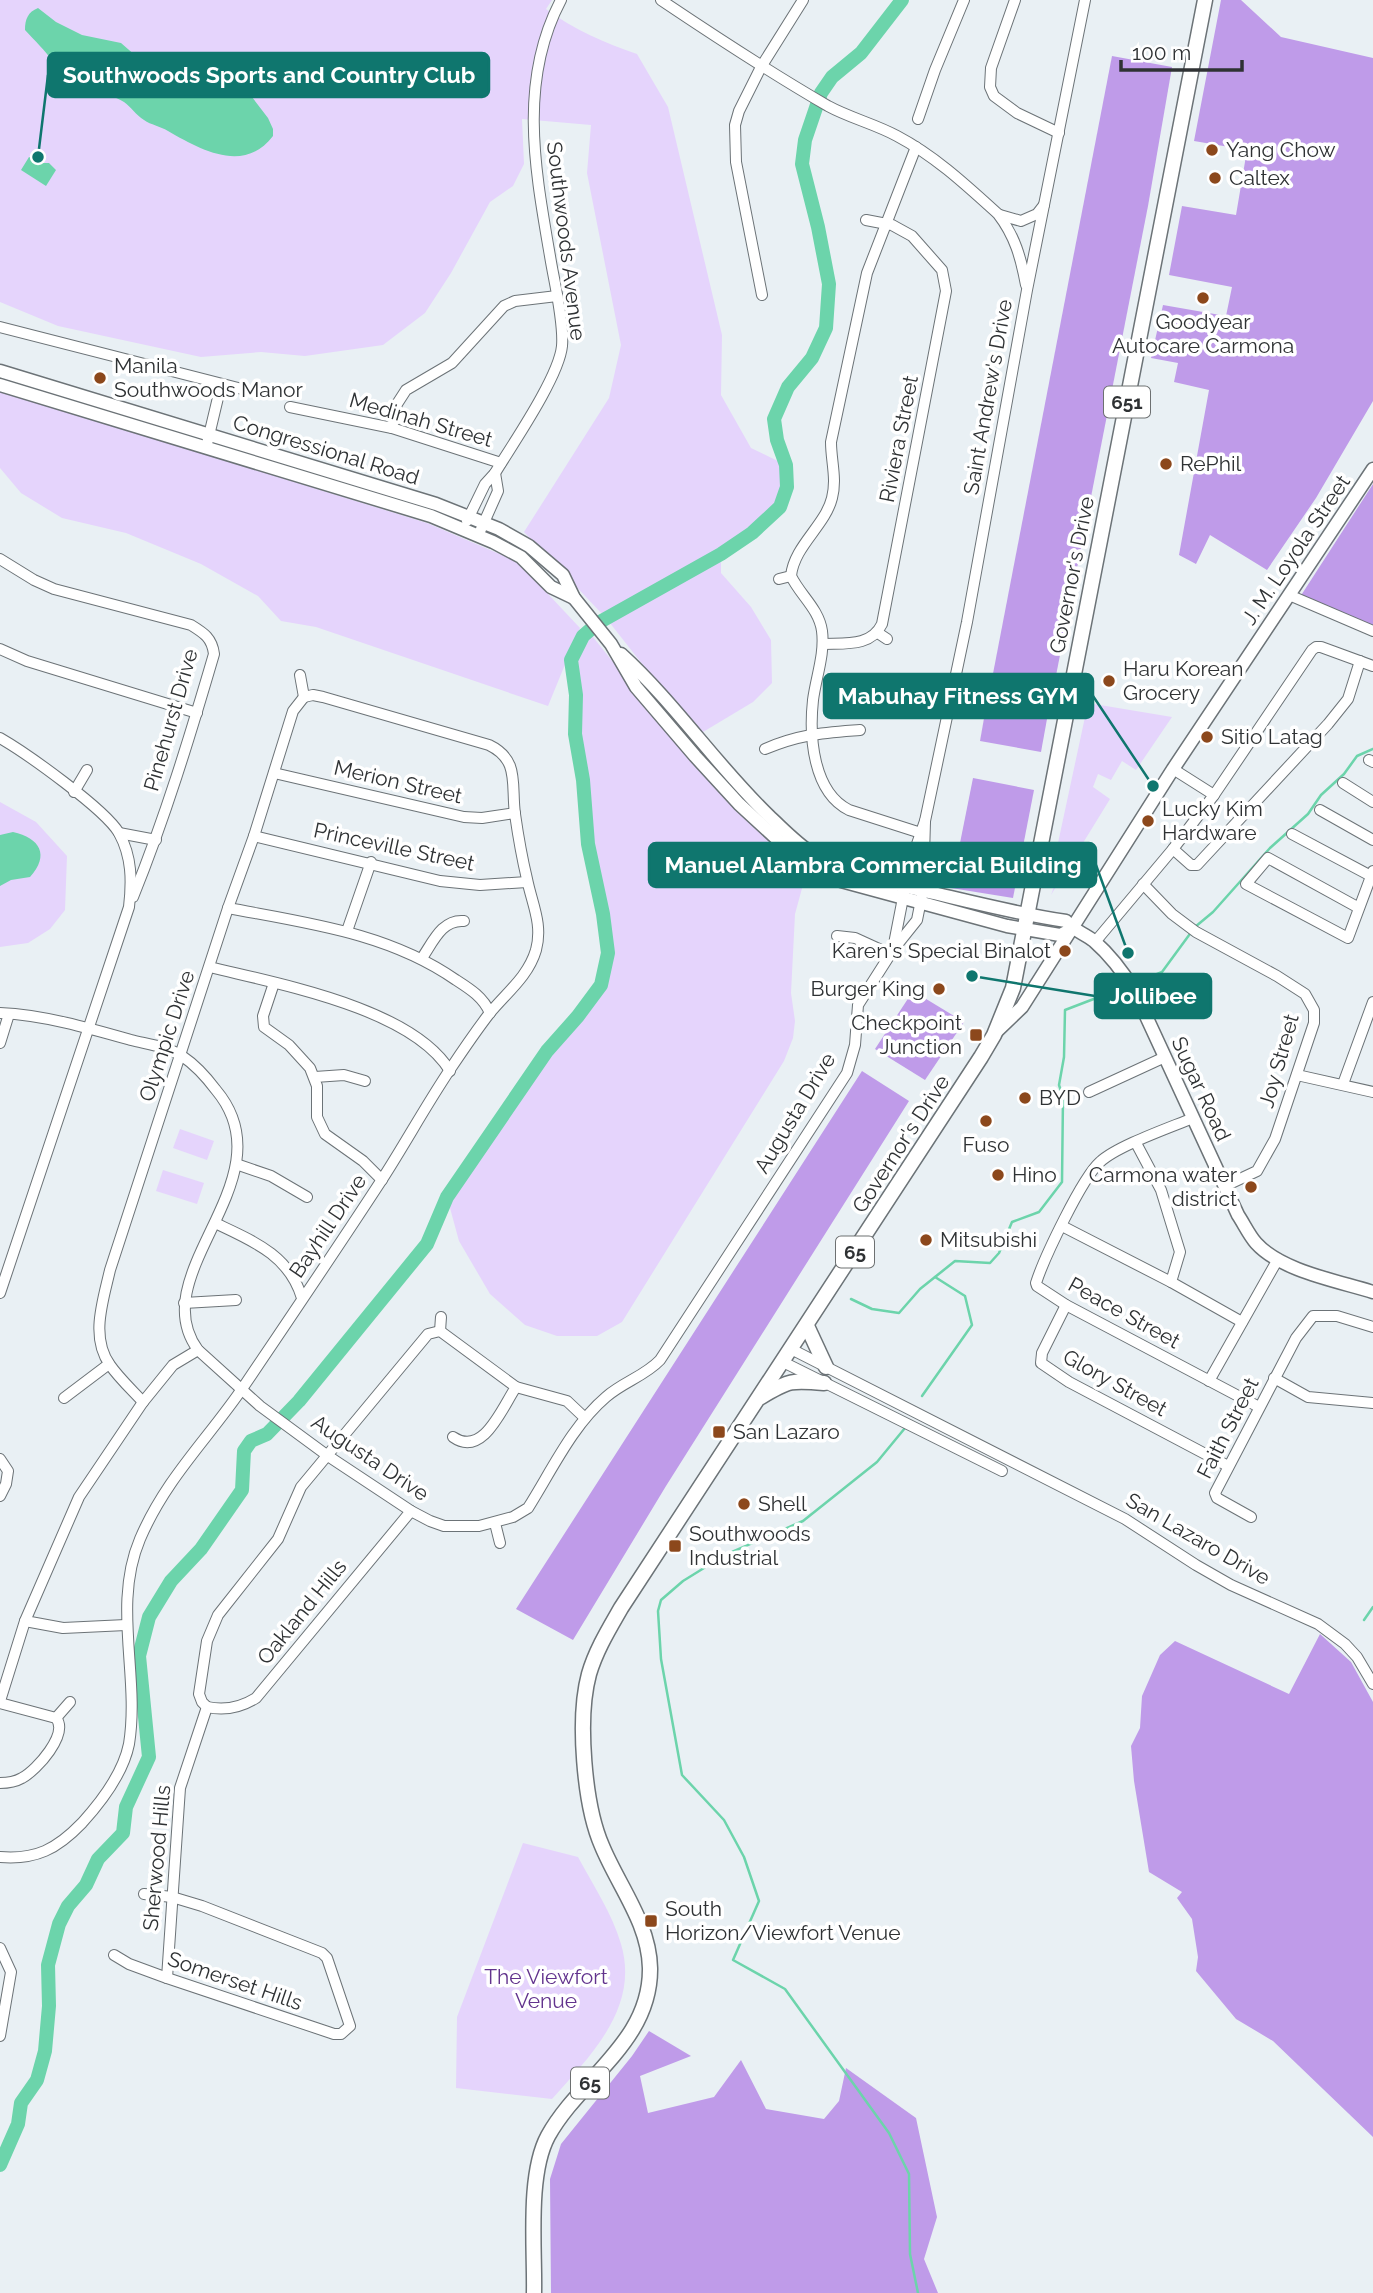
<svg xmlns="http://www.w3.org/2000/svg" width="1373" height="2293" font-family="Raleway,sans-serif">
  <style>
    .green { fill: #e5d4fc }
    .forest { fill: #bf9be9 }
    .water { fill: #6cd4ab }
    .lines { fill: none; stroke-linecap: round; stroke-linejoin: round }
    .stream { stroke: #6cd4ab; stroke-width: 2.5 }
    .river { stroke: #6cd4ab; stroke-width: 14 }
    .minor-casing { stroke: #6c7377; stroke-width: 12 }
    .major-casing { stroke: #6c7377; stroke-width: 15 }
    .highway-casing { stroke: #6c7377; stroke-width: 17 }
    .minor { stroke: #fff; stroke-width: 10 }
    .major { stroke: #fff; stroke-width: 12 }
    .highway { stroke: #fff; stroke-width: 14 }
    .poi-dot { fill: #8c481c; stroke: #fff; stroke-width: 2.5 }
    .labels { text-anchor: middle; stroke-width: 7; stroke-linejoin: round; paint-order: stroke }
    .shield { fill: #fff; stroke: #6d7071; stroke-width: 2 }
    .shield-label { font-size: 19px; font-weight: bold; fill: #2f3234 }
    .poi-label { font-size: 21px; fill: #2f3234; stroke: #fff; text-anchor: start }
    .street-label { font-size: 21px; fill: #2f3234; stroke: #fff }
    .park-label { font-size: 21px; fill: #62338d; stroke: #fff }
    .leader { fill: none; stroke: #0f766e; stroke-width: 2.5 }
    .callout-dot { fill: #0f766e; stroke: #fff; stroke-width: 2.5 }
    .callout { fill: #0f766e; stroke: #0f766e; stroke-width: 2.5 }
    .callout-label { font-size: 23px; text-anchor: middle; font-weight: bold; fill: #fff }
  </style>
  <rect width="100%" height="100%" fill="#e9f0f4"/>
  <g class="green">
    <path d="M0,0H552L546,9C573,29 605,43 637,54L668,107L722,335L721,395L751,448L786,465C786,472 788,481 787,488C781,518 744,538 721,555V573L751,607L771,640L772,683L753,702L698,735L606,618L524,532L609,398L621,345L587,173L591,125L522,119L524,164L513,186L490,202L451,273L425,313L383,345L305,356L261,352L201,357L58,326L0,302Z"/>
    <path d="M0,391L427,523L518,562L580,628L548,706L316,627L281,621L258,596L201,564L126,533L62,518L21,493L0,468Z"/>
    <path d="M589,632L688,756L807,870L795,914L791,993L795,1021L793,1038L784,1061L622,1322L597,1336H557L525,1325L490,1294L459,1241L447,1197L547,1051L578,1016L601,985L608,953L603,914L588,844L583,780L575,734L576,695L571,660L580,635Z"/>
    <path d="M1088,703L1172,717L1136,770L1122,761L1111,780L1098,774L1093,787L1110,799L1051,895L1064,859L1055,857Z"/>
    <path d="M0,802L36,822L67,856L65,910L50,929L28,943L0,947Z"/>
    <path d="M180,1129L214,1141L207,1160L173,1148Z"/>
    <path d="M163,1170L204,1183L197,1204L156,1191Z"/>
    <path d="M523,1843L578,1857C593,1885 612,1913 621,1944C640,2008 590,2056 552,2099L456,2088L457,2017Z"/>
  </g>
  <g class="forest">
    <path d="M1221,0H1241L1281,37L1373,58V401L1316,498L1267,570L1210,535L1196,564L1179,555L1209,390L1174,382L1178,363L1151,358L1163,305L1226,316L1232,287L1169,275L1182,206L1236,215L1247,150L1194,141Z"/>
    <path d="M1112,56L1172,67L1148,206L1052,696L991,684Z"/>
    <path d="M1373,484V627L1300,597Z"/>
    <path d="M986,707L1047,719L1041,752L980,741Z"/>
    <path d="M973,778L1034,790L1013,898L951,888Z"/>
    <path d="M913,991L964,1022L925,1080L875,1049Z"/>
    <path d="M862,1071L909,1101L666,1486L573,1640L516,1609Z"/>
    <path d="M1320,1634L1351,1662L1373,1702V2137L1273,2041L1236,2019L1196,1971L1198,1957L1192,1919L1177,1898L1182,1892L1149,1872L1134,1781L1131,1746L1140,1728L1142,1696L1160,1655L1175,1641L1289,1694Z"/>
    <path d="M649,2031L691,2056L640,2076L648,2113L714,2097L741,2060L766,2109L824,2119L839,2101L846,2068L916,2118L937,2217L924,2259L938,2293H551L550,2179L561,2144L632,2056Z"/>
  </g>
  <g class="water">
    <path d="M38,8L56,22L82,35L121,43L144,63H156L169,71L186,74H223L252,97L268,118L273,129V136C244,174 201,150 168,131C160,126 151,125 144,120C136,115 131,107 124,102C106,90 79,93 63,80C57,75 57,68 53,62C45,50 35,41 25,30C25,19 28,12 38,8Z"/>
    <path d="M29,157L38,158L41,163H49L56,170L46,186L21,170Z"/>
    <path d="M13,832C40,838 50,855 30,877L11,880L0,886V835Z"/>
  </g>
  <g class="lines">
    <g class="stream">
      <path d="M1135,983L1162,972L1195,927L1213,912L1270,848L1308,814L1321,795L1344,774L1357,756L1373,749"/>
      <path d="M851,1299L872,1309L899,1313L920,1289L955,1261L990,1263L999,1253L1012,1222L1039,1212L1062,1182L1063,1097L1059,1085L1064,1057L1065,1010L1125,987"/>
      <path d="M922,1396L972,1325L965,1296L935,1277"/>
      <path d="M905,1428L877,1462L803,1521L725,1555L683,1581L661,1600L658,1611L661,1659L682,1775L724,1820L744,1857L759,1901L733,1960L785,1989L889,2133L909,2174L910,2254L918,2293"/>
      <path d="M1364,1620L1373,1607"/>
    </g>
    <path class="river" d="M0,2165L18,2124L21,2103L37,2080L45,2051L49,2006L48,1965L59,1924L68,1906L86,1885L98,1859L123,1833L126,1807L149,1757L139,1656L149,1617L171,1581L201,1549L242,1490L244,1451L251,1441L267,1434L299,1401L427,1244L447,1197L547,1051L578,1016L601,985L608,953L603,914L588,844L583,780L575,734L576,695L571,660L583,636L598,623L721,554L752,533L780,507L787,487L786,465L777,440L774,419L788,387L812,358L826,328L829,284L818,227L802,164L805,140L821,93L832,77L861,53L902,0"/>
    <g class="minor-casing">
      <g id="minor">
        <path d="M661,0C716,37 771,73 828,106C850,118 875,124 897,136C935,156 966,185 998,214C1015,236 1021,258 1026,285"/>
        <path d="M1015,0L991,68L990,87L994,96L1017,113L1059,133"/>
        <path d="M918,119L935,70L964,0"/>
        <path d="M916,147L867,273L831,442C831,461 837,479 832,498C825,526 794,546 791,576C800,595 819,609 822,631C825,654 816,677 813,700C809,737 813,792 849,810L924,834"/>
        <path d="M1000,215L1021,221L1037,214L1044,205"/>
        <path d="M762,295L736,162L735,125L739,111L761,67L803,0"/>
        <path d="M0,327L246,390"/>
        <path d="M290,407L392,428L501,463"/>
        <path d="M392,428L397,404L406,390L452,363L504,306L515,301L557,296"/>
        <path d="M206,448L221,385"/>
        <path d="M467,521L485,484L495,473C512,445 559,377 562,346C564,323 555,285 551,262C536,174 517,83 561,0"/>
        <path d="M478,536L498,491L495,473"/>
        <path d="M0,559L34,580L54,589L191,625C204,633 212,638 214,654C190,736 165,818 133,897"/>
        <path d="M779,579L791,576"/>
        <path d="M1289,595L1373,631"/>
        <path d="M878,633L887,639"/>
        <path d="M823,644C845,643 871,647 882,624L946,291L942,270L912,236L892,225L866,220"/>
        <path d="M0,649L27,661L197,713"/>
        <path d="M300,675L304,697"/>
        <path d="M0,738C26,753 105,809 119,833C132,857 132,881 129,907L0,1293"/>
        <path d="M765,749C800,734 823,733 860,730"/>
        <path d="M1369,760L1373,762"/>
        <path d="M1173,769L1214,795"/>
        <path d="M274,773L464,817L482,818L515,813"/>
        <path d="M1343,783L1373,802"/>
        <path d="M74,792L87,770"/>
        <path d="M1320,810L1373,840"/>
        <path d="M119,833L156,840"/>
        <path d="M1292,834L1371,876"/>
        <path d="M254,836L440,881L480,885L527,882"/>
        <path d="M1173,849L1191,865H1197L1328,724L1348,699L1360,661"/>
        <path d="M1143,884L1172,914L1196,932L1277,976L1305,994L1314,1010V1023L1275,1139L1257,1171L1225,1186"/>
        <path d="M228,908C307,923 389,933 456,980C470,989 483,997 490,1013"/>
        <path d="M1359,908L1268,858L1246,884L1348,938L1373,871"/>
        <path d="M347,931L371,862"/>
        <path d="M837,936L855,938L890,954"/>
        <path d="M1095,942L1173,849L1214,795L1312,650L1316,647H1321L1373,666"/>
        <path d="M893,949L909,867L925,821L967,622L1027,290L1085,0"/>
        <path d="M422,958C433,942 442,919 464,921"/>
        <path d="M210,967C278,984 412,1008 450,1071"/>
        <path d="M274,983L263,1016L264,1027L289,1045L310,1068L317,1086V1117L325,1134L363,1161L382,1180"/>
        <path d="M0,1013C44,1015 89,1028 131,1040C146,1044 169,1047 182,1056C194,1064 207,1078 216,1090C291,1179 141,1273 198,1350L260,1406L328,1456L411,1511L430,1521L444,1526H479L513,1517L528,1508C552,1470 572,1426 606,1397C623,1382 645,1376 660,1360L847,1073L855,1045L858,1005L893,950L917,920L923,890L925,821"/>
        <path d="M0,1043L9,1014"/>
        <path d="M1297,1075L1373,1092"/>
        <path d="M315,1077L344,1075L365,1081"/>
        <path d="M1343,1084L1373,1002"/>
        <path d="M1089,1092L1165,1057"/>
        <path d="M1193,1118C1169,1128 1117,1146 1100,1162C1082,1178 1044,1258 1036,1283L1037,1286L1066,1305L1259,1407"/>
        <path d="M1136,1143L1161,1190L1180,1252L1171,1282"/>
        <path d="M236,1164L271,1176L307,1197"/>
        <path d="M215,1223C253,1241 289,1255 302,1298"/>
        <path d="M1062,1226L1171,1282L1242,1322"/>
        <path d="M184,1303L236,1300"/>
        <path d="M1066,1305L1042,1353L1041,1363L1069,1382L1228,1466"/>
        <path d="M440,1331L441,1317"/>
        <path d="M791,1349L1125,1519L1196,1565L1231,1585L1318,1624L1345,1644L1357,1657L1373,1684"/>
        <path d="M783,1362L1002,1471"/>
        <path d="M1274,1378L1308,1397L1373,1403"/>
        <path d="M1209,1381L1278,1259"/>
        <path d="M64,1398L109,1364"/>
        <path d="M143,1402C132,1390 119,1378 110,1365C90,1337 103,1301 110,1270L228,908L254,836L293,711L304,697"/>
        <path d="M453,1437C483,1458 502,1408 516,1387"/>
        <path d="M0,1459L8,1471L6,1484L0,1496"/>
        <path d="M1251,1517L1217,1498L1215,1493L1296,1338L1313,1316H1337L1373,1327"/>
        <path d="M495,1523L500,1543"/>
        <path d="M25,1621L63,1628L126,1625"/>
        <path d="M0,1701L25,1621L79,1497L143,1402L173,1365L198,1350"/>
        <path d="M0,1703L56,1718C69,1734 37,1770 22,1778C15,1782 8,1783 0,1783"/>
        <path d="M207,1707L202,1702L199,1694L207,1641L218,1615L278,1539L301,1487L428,1334L440,1331L516,1387L567,1401L585,1418"/>
        <path d="M207,1707C225,1711 240,1708 256,1698L411,1511"/>
        <path d="M56,1718L70,1702"/>
        <path d="M0,1857C36,1860 57,1849 82,1823C102,1801 123,1774 129,1744C140,1676 112,1605 140,1539C166,1478 208,1439 244,1386C290,1318 336,1250 381,1181C405,1144 426,1105 451,1068C463,1050 476,1031 489,1014C506,993 528,977 536,950C543,924 532,904 527,879C522,858 518,835 515,814C511,784 520,760 489,745L323,697L313,695L304,697"/>
        <path d="M0,1948L11,1972L0,2036"/>
        <path d="M114,1955L129,1964L167,1978L334,2034H341L350,2026L327,1958L322,1953L202,1906L172,1897L144,1894"/>
        <path d="M167,1978L180,1788L207,1707"/>
      </g>
    </g>
    <g class="major-casing">
      <g id="major">
        <path d="M0,371L436,504L499,529L529,546L563,575L574,598L611,644L636,687L695,756L739,804L790,851L806,863L841,881L1007,926L1060,935L1072,929"/>
        <path d="M0,385L431,516L493,542L521,557L551,587L574,598"/>
        <path d="M621,654C675,703 716,765 769,816C783,829 797,844 813,854C845,876 888,882 925,891C972,902 1018,914 1066,921C1074,931 1084,933 1094,941C1110,955 1123,972 1134,990L1238,1215C1244,1224 1249,1235 1256,1243C1281,1271 1338,1281 1373,1292"/>
        <path d="M996,1032L1022,1007L1173,769L1373,469"/>
      </g>
    </g>
    <g class="highway-casing">
      <g id="highway">
        <path d="M807,1326L826,1367"/>
        <path d="M761,1397C789,1380 792,1380 824,1383"/>
        <path d="M534,2293C535,2249 527,2175 548,2136C580,2078 651,2042 650,1968C649,1923 619,1887 602,1846C584,1805 577,1718 589,1674C596,1650 609,1629 621,1608L981,1057L994,1035L1013,988L1205,0"/>
      </g>
    </g>
    <use href="#minor" class="minor"/>
    <use href="#major" class="major"/>
    <use href="#highway" class="highway"/>
  </g>
  <g class="poi-dot">
    <circle cx="1212" cy="150" r="7"/>
    <circle cx="1215" cy="178" r="7"/>
    <circle cx="1203" cy="298" r="7"/>
    <circle cx="100" cy="378" r="7"/>
    <circle cx="1166" cy="464" r="7"/>
    <circle cx="1109" cy="681" r="7"/>
    <circle cx="1207" cy="737" r="7"/>
    <circle cx="1148" cy="821" r="7"/>
    <circle cx="1065" cy="951" r="7"/>
    <circle cx="939" cy="989" r="7"/>
    <rect x="969" y="1028" width="14" height="14" rx="3.5"/>
    <circle cx="1025" cy="1098" r="7"/>
    <circle cx="986" cy="1121" r="7"/>
    <circle cx="998" cy="1175" r="7"/>
    <circle cx="1251" cy="1187" r="7"/>
    <circle cx="926" cy="1240" r="7"/>
    <rect x="712" y="1425" width="14" height="14" rx="3.5"/>
    <circle cx="744" cy="1504" r="7"/>
    <rect x="668" y="1539" width="14" height="14" rx="3.5"/>
    <rect x="644" y="1914" width="14" height="14" rx="3.5"/>
  </g>
  <g class="labels">
    <g class="shield">
      <rect x="1104" y="386.5" width="46" height="31" rx="5"/>
      <rect x="836" y="1236.5" width="38" height="31" rx="5"/>
      <rect x="571" y="2067.5" width="38" height="31" rx="5"/>
    </g>
    <g class="shield-label">
      <text x="1127" y="409">651</text>
      <text x="855" y="1259">65</text>
      <text x="590" y="2090">65</text>
    </g>
    <g class="poi-label">
      <text x="1226" y="157">Yang Chow</text>
      <text x="1229" y="185">Caltex</text>
      <text x="1203" y="329" text-anchor="middle">Goodyear<tspan x="1203" dy="24">Autocare Carmona</tspan></text>
      <text x="114" y="373">Manila<tspan x="114" dy="24">Southwoods Manor</tspan></text>
      <text x="1180" y="471">RePhil</text>
      <text x="1123" y="676">Haru Korean<tspan x="1123" dy="24">Grocery</tspan></text>
      <text x="1221" y="744">Sitio Latag</text>
      <text x="1162" y="816">Lucky Kim<tspan x="1162" dy="24">Hardware</tspan></text>
      <text x="1051" y="958" text-anchor="end">Karen's Special Binalot</text>
      <text x="925" y="996" text-anchor="end">Burger King</text>
      <text x="962" y="1030" text-anchor="end">Checkpoint<tspan x="962" dy="24">Junction</tspan></text>
      <text x="1039" y="1105">BYD</text>
      <text x="986" y="1152" text-anchor="middle">Fuso</text>
      <text x="1012" y="1182">Hino</text>
      <text x="1237" y="1182" text-anchor="end">Carmona water<tspan x="1237" dy="24">district</tspan></text>
      <text x="940" y="1247">Mitsubishi</text>
      <text x="733" y="1439">San Lazaro</text>
      <text x="758" y="1511">Shell</text>
      <text x="689" y="1541">Southwoods<tspan x="689" dy="24">Industrial</tspan></text>
      <text x="665" y="1916">South<tspan x="665" dy="24">Horizon/Viewfort Venue</tspan></text>
    </g>
    <g class="street-label">
      <text transform="translate(566 241) rotate(83)" y="7">Southwoods Avenue</text>
      <text transform="translate(988 397) rotate(-80)" y="7">Saint Andrew's Drive</text>
      <text transform="translate(421 420) rotate(16)" y="7">Medinah Street</text>
      <text transform="translate(899 439) rotate(-79)" y="7">Riviera Street</text>
      <text transform="translate(326 450) rotate(17)" y="7">Congressional Road</text>
      <text transform="translate(1296 550) rotate(-56)" y="7">J. M. Loyola Street</text>
      <text transform="translate(1072 575) rotate(-79)" y="7">Governor's Drive</text>
      <text transform="translate(171 720) rotate(-74)" y="7">Pinehurst Drive</text>
      <text transform="translate(398 782) rotate(13)" y="7">Merion Street</text>
      <text transform="translate(394 847) rotate(12)" y="7">Princeville Street</text>
      <text transform="translate(167 1036) rotate(-72)" y="7">Olympic Drive</text>
      <text transform="translate(1279 1061) rotate(-74)" y="7">Joy Street</text>
      <text transform="translate(1201 1089) rotate(65)" y="7">Sugar Road</text>
      <text transform="translate(795 1113) rotate(-59)" y="7">Augusta Drive</text>
      <text transform="translate(901 1144) rotate(-57)" y="7">Governor's Drive</text>
      <text transform="translate(328 1226) rotate(-56)" y="7">Bayhill Drive</text>
      <text transform="translate(1124 1313) rotate(29)" y="7">Peace Street</text>
      <text transform="translate(1115 1383) rotate(29)" y="7">Glory Street</text>
      <text transform="translate(1228 1428) rotate(-63)" y="7">Faith Street</text>
      <text transform="translate(370 1458) rotate(34)" y="7">Augusta Drive</text>
      <text transform="translate(1198 1539) rotate(30)" y="7">San Lazaro Drive</text>
      <text transform="translate(302 1612) rotate(-51)" y="7">Oakland Hills</text>
      <text transform="translate(157 1858) rotate(-85)" y="7">Sherwood Hills</text>
      <text transform="translate(235 1981) rotate(19)" y="7">Somerset Hills</text>
    </g>
    <g class="park-label">
      <text x="546" y="1984">The Viewfort<tspan x="546" dy="24">Venue</tspan></text>
    </g>
  </g>
  <path class="leader" d="M38 157L48 75M1153 786L1093 696M1128 953L1096 865M972 976L1095 996"/>
  <g class="callout-dot">
    <circle cx="38" cy="157" r="7"/>
    <circle cx="1153" cy="786" r="7"/>
    <circle cx="1128" cy="953" r="7"/>
    <circle cx="972" cy="976" r="7"/>
  </g>
  <g class="callout">
    <rect x="48" y="53" width="441" height="44" rx="7"/>
    <rect x="824" y="674" width="269" height="44" rx="7"/>
    <rect x="649" y="843" width="447" height="44" rx="7"/>
    <rect x="1095" y="974" width="116" height="44" rx="7"/>
  </g>
  <g class="callout-label">
    <text x="269" y="83">Southwoods Sports and Country Club</text>
    <text x="958" y="704">Mabuhay Fitness GYM</text>
    <text x="873" y="873">Manuel Alambra Commercial Building</text>
    <text x="1153" y="1004">Jollibee</text>
  </g>
  <path d="M1121 60v10h121v-10" fill="none" stroke="#2f3234" stroke-width="3.5"/>
  <text x="1132" y="60" font-size="21" fill="#2f3234" stroke="#ffffff" stroke-width="5" paint-order="stroke">100 m</text>
</svg>
